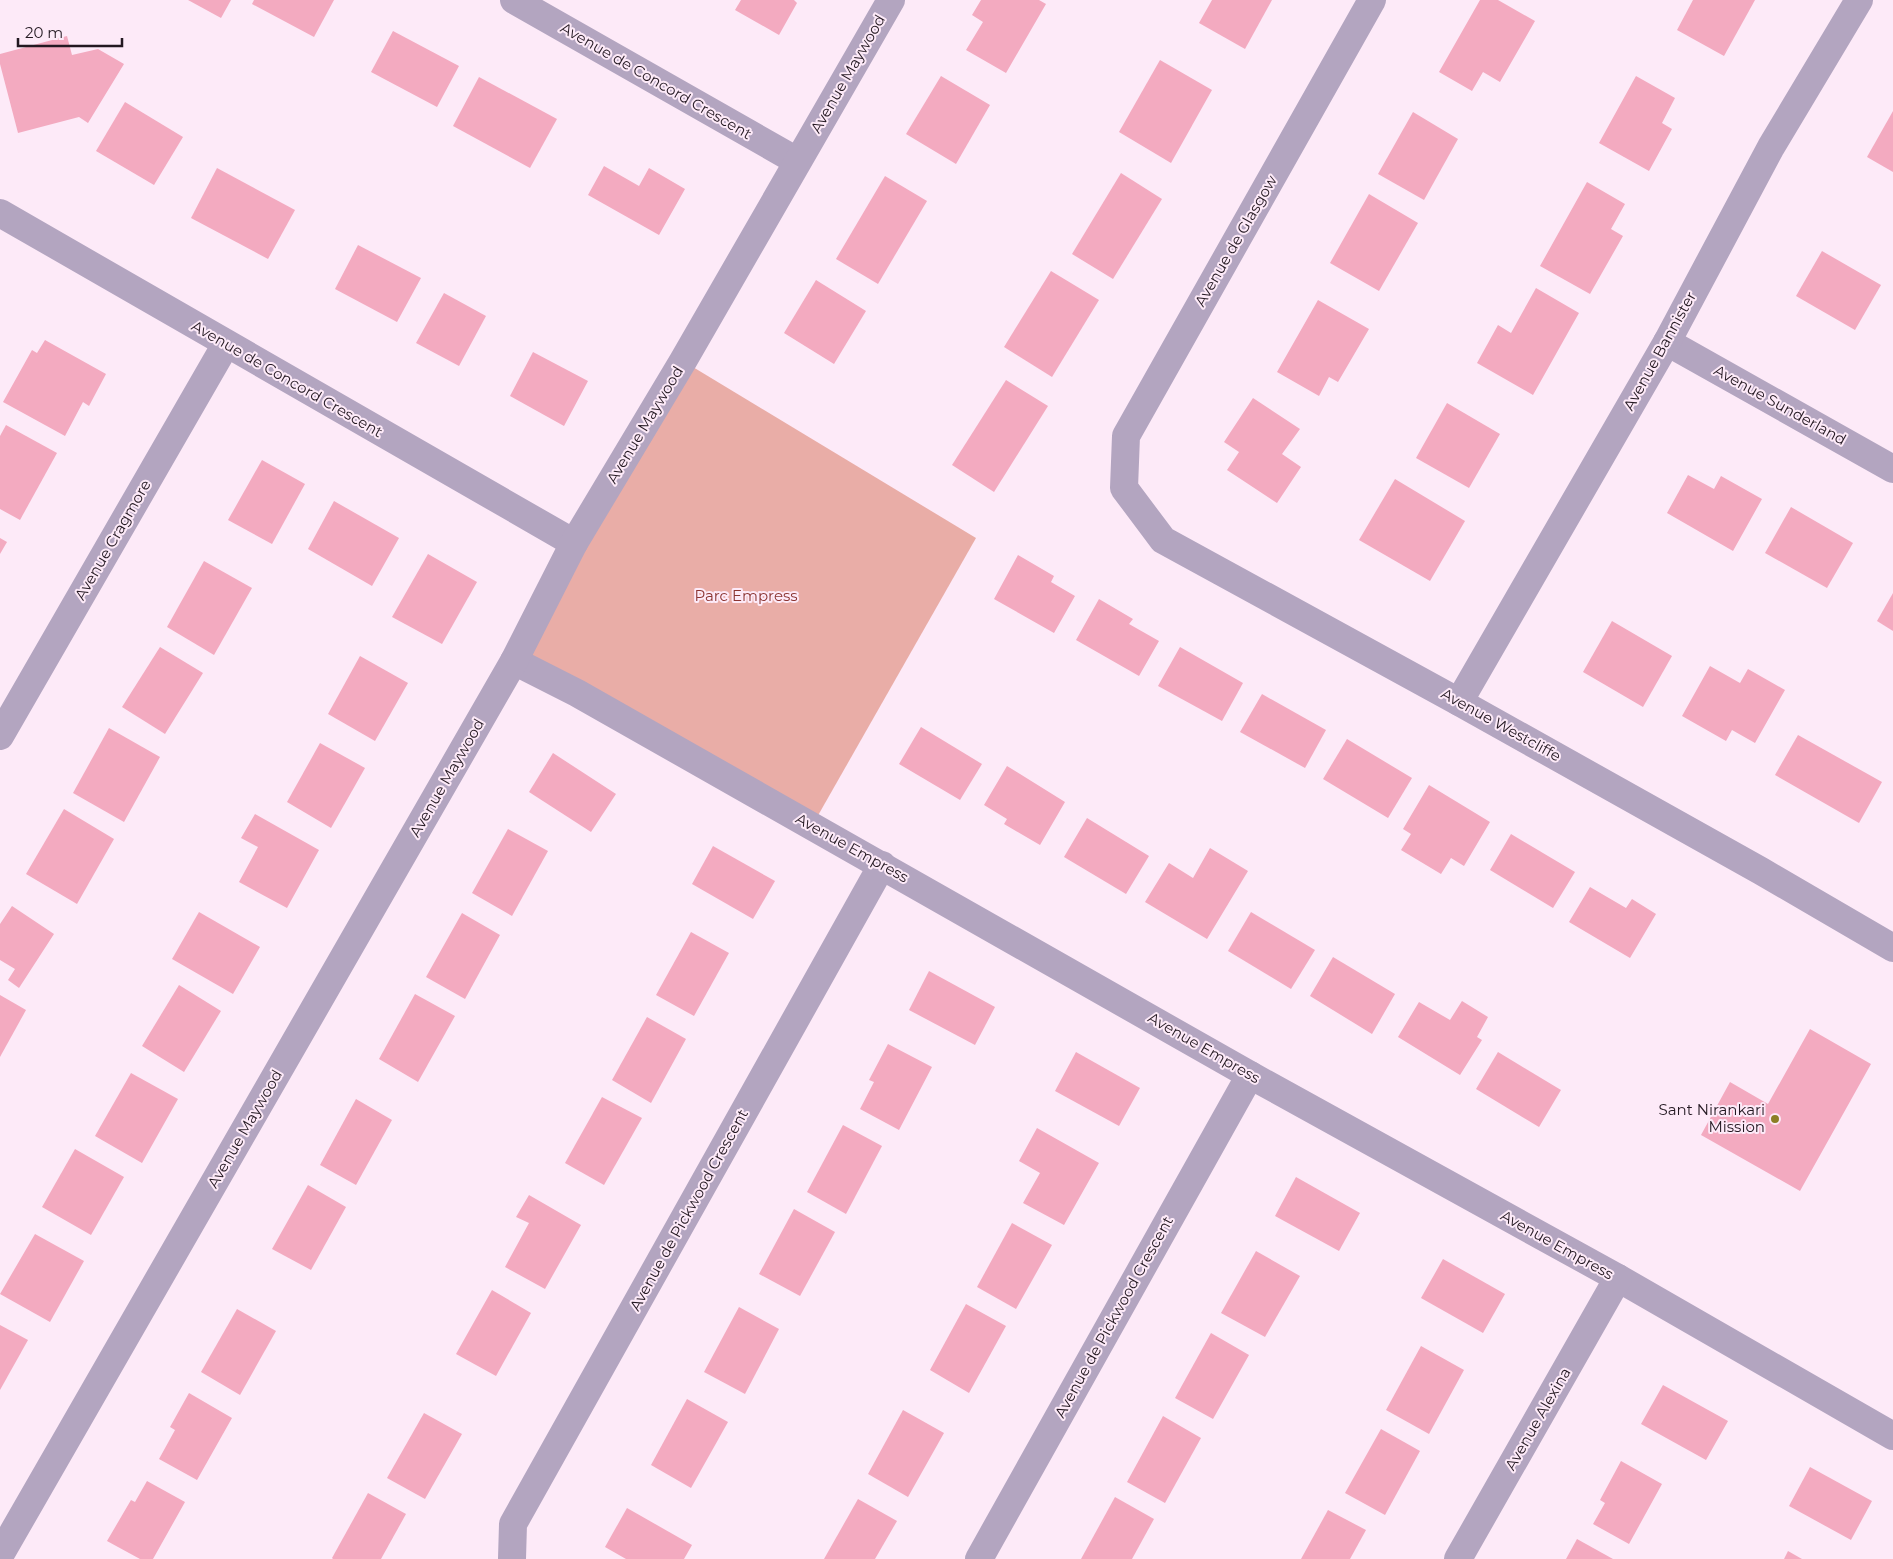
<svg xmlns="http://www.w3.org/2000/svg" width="1893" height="1559" font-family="Montserrat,sans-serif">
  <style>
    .green { fill: #e9ada7 }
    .building { fill: #f3aac0 }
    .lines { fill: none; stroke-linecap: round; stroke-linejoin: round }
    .minor { stroke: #b3a5c0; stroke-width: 28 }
    .poi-dot { fill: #8b7f25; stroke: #fdeaf8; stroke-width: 2 }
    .labels { text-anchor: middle; stroke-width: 4; stroke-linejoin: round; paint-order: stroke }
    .street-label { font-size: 15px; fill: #231821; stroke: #fdeaf8 }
    .park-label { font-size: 15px; fill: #8b3431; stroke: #fdeaf8 }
    .poi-label { font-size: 15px; fill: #231821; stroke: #fdeaf8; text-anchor: end }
  </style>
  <rect width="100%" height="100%" fill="#fdeaf8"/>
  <path class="green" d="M683,361L976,538L812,826L514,661Z"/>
  <g class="building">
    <path d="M188,0H231L221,18Z"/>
    <path d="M254,0H334L314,37L252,4Z"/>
    <path d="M741,0H794L797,3L779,35L735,10Z"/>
    <path d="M981,0H1039L1046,4L1006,73L966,50L983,22L972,15Z"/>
    <path d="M1212,0H1272L1245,49L1199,23Z"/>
    <path d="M1480,0H1498L1535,21L1500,82L1483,72L1472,91L1439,72Z"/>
    <path d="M1693,0H1755L1724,56L1677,30Z"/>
    <path d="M393,31L459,66L437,107L371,72Z"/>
    <path d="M67,36L72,55L98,49L124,64L88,123L79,117L18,133L0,64V54Z"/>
    <path d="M1160,60L1212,90L1171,163L1119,132Z"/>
    <path d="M941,76L990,105L956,164L906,134Z"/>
    <path d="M1636,76L1675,98L1662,123L1672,129L1649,171L1599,143Z"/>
    <path d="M479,77L557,119L530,168L453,126Z"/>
    <path d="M125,102L183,137L154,185L96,151Z"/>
    <path d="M1893,111V172L1867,157Z"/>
    <path d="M1413,112L1458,139L1424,200L1378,174Z"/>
    <path d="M604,166L639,186L649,168L685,189L659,235L588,195Z"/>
    <path d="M217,168L295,210L268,259L191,218Z"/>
    <path d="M1121,173L1162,199L1113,279L1072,254Z"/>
    <path d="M885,176L927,201L878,284L836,259Z"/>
    <path d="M1587,182L1625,204L1611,229L1623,236L1590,294L1540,266Z"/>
    <path d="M1369,194L1418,223L1379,291L1330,263Z"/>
    <path d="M358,245L421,278L397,322L335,289Z"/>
    <path d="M1822,251L1881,285L1855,330L1796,296Z"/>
    <path d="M1051,271L1099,300L1052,377L1004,347Z"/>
    <path d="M816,280L866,311L834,364L784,333Z"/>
    <path d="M1536,288L1579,313L1533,395L1477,363L1498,325L1511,333Z"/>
    <path d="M444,293L486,316L459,366L416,343Z"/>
    <path d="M1318,300L1369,329L1338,382L1329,377L1319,396L1277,372Z"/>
    <path d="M45,340L106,374L89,406L83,402L65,436L3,402L32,350L37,353Z"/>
    <path d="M533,352L588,381L564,426L510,396Z"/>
    <path d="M1006,380L1048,406L994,492L952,465Z"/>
    <path d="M1253,398L1300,429L1282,454L1301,467L1277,503L1227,470L1239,452L1224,442Z"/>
    <path d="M1447,403L1500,434L1469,488L1416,458Z"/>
    <path d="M6,425L57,453L20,520L0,509V436Z"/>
    <path d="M262,460L305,484L272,544L228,520Z"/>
    <path d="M1688,475L1714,489L1721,476L1762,499L1733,551L1667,513Z"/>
    <path d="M1395,479L1465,521L1430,581L1359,540Z"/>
    <path d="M334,501L399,538L372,586L308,549Z"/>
    <path d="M1791,507L1853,543L1827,588L1765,553Z"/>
    <path d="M0,538L7,542L0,554Z"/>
    <path d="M428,554L477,582L442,644L392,617Z"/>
    <path d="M1018,555L1054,576L1051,582L1075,596L1054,633L994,599Z"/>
    <path d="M204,561L252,588L214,655L167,627Z"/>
    <path d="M1893,593V631L1877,621Z"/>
    <path d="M1099,599L1133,619L1129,624L1159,641L1139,676L1076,640Z"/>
    <path d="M1612,621L1672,656L1643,707L1583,672Z"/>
    <path d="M160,647L203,673L165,734L122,707Z"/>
    <path d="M1180,647L1243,683L1222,721L1158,686Z"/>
    <path d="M360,656L408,683L375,741L328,714Z"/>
    <path d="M1710,666L1740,683L1748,669L1785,690L1755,743L1732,730L1726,741L1682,716Z"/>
    <path d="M1262,694L1326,730L1305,768L1240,732Z"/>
    <path d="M921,727L982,764L960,800L899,764Z"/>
    <path d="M109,728L160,757L124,822L73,793Z"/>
    <path d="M1798,735L1882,782L1859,823L1775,775Z"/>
    <path d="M1347,739L1412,778L1388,818L1323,779Z"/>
    <path d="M320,743L365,768L331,828L287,802Z"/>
    <path d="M553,753L616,794L591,832L529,792Z"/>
    <path d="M1007,766L1065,802L1040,845L1004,824L1007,819L984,805Z"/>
    <path d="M1429,785L1490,822L1464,866L1451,858L1441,874L1401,850L1411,834L1403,829Z"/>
    <path d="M64,809L114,839L77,904L26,874Z"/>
    <path d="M255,814L319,850L287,908L239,882L258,847L241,838Z"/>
    <path d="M1087,818L1149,856L1126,894L1064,857Z"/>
    <path d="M508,829L548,851L512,916L472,893Z"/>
    <path d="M1511,834L1575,872L1553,908L1490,870Z"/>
    <path d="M713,846L775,881L753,919L692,884Z"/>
    <path d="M1210,848L1248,871L1207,939L1145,902L1169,863L1193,878Z"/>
    <path d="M1590,887L1626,908L1632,899L1656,914L1630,958L1569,922Z"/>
    <path d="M12,906L54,934L19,988L8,980L15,969L0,960V924Z"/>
    <path d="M199,912L260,947L233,994L172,959Z"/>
    <path d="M1251,912L1315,950L1291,989L1228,951Z"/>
    <path d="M462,913L500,935L465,999L426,977Z"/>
    <path d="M691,932L729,953L694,1016L656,995Z"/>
    <path d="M1333,957L1395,994L1372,1034L1310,996Z"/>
    <path d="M929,971L995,1007L975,1045L909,1010Z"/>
    <path d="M179,985L221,1011L184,1072L142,1046Z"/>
    <path d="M415,994L455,1016L418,1082L379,1059Z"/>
    <path d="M0,995L26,1010L0,1057Z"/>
    <path d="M1462,1001L1488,1017L1477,1037L1482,1040L1460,1075L1398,1037L1419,1002L1450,1020Z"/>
    <path d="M647,1017L686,1039L651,1103L612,1080Z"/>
    <path d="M1810,1029L1871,1064L1800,1191L1701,1135L1730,1082L1768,1104Z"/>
    <path d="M888,1044L932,1067L899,1130L860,1109L874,1082L869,1080Z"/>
    <path d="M1076,1052L1140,1088L1119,1126L1055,1091Z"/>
    <path d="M1498,1052L1561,1090L1539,1127L1476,1089Z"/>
    <path d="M131,1073L178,1099L142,1163L95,1136Z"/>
    <path d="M602,1097L642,1118L604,1185L565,1163Z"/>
    <path d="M356,1099L392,1120L356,1185L320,1165Z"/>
    <path d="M843,1125L882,1146L846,1214L807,1192Z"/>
    <path d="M1037,1128L1099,1163L1064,1225L1023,1203L1040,1173L1019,1161Z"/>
    <path d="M75,1149L124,1177L91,1235L42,1207Z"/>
    <path d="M1296,1177L1360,1213L1339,1251L1275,1216Z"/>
    <path d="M308,1185L346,1207L311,1270L272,1249Z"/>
    <path d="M529,1195L581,1225L545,1289L505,1267L529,1223L516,1217Z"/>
    <path d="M794,1209L835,1232L800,1296L759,1274Z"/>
    <path d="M1012,1223L1052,1245L1016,1309L977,1287Z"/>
    <path d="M35,1234L84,1261L50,1322L0,1294Z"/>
    <path d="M1256,1251L1300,1276L1265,1337L1221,1313Z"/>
    <path d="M1443,1259L1505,1294L1483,1333L1421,1298Z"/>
    <path d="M492,1290L531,1313L496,1376L456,1354Z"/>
    <path d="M966,1304L1006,1326L969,1393L930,1370Z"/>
    <path d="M739,1307L779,1329L745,1394L704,1372Z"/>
    <path d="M237,1309L276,1331L240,1395L201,1372Z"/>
    <path d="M0,1325L28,1340L0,1390Z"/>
    <path d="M1211,1333L1249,1355L1213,1419L1175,1398Z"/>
    <path d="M1421,1346L1464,1370L1429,1434L1386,1410Z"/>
    <path d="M1663,1385L1728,1421L1706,1460L1641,1424Z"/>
    <path d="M189,1393L232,1418L197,1480L159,1459L175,1430L170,1427Z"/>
    <path d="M687,1399L728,1422L691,1488L651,1465Z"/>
    <path d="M903,1410L944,1433L908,1497L868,1474Z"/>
    <path d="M424,1413L462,1434L425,1499L387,1478Z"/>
    <path d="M1163,1416L1201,1438L1165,1503L1127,1482Z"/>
    <path d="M1381,1429L1420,1451L1385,1515L1345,1493Z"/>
    <path d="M1621,1461L1662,1484L1629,1544L1593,1524L1605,1503L1600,1500Z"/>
    <path d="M1810,1467L1872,1501L1851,1540L1789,1506Z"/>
    <path d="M147,1481L185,1502L153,1559H140L107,1541L131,1500L135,1502Z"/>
    <path d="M368,1493L406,1514L381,1559H333L332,1558Z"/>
    <path d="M1115,1497L1154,1519L1132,1559H1081Z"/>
    <path d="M858,1499L897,1521L875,1559H824Z"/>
    <path d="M627,1508L692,1545L684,1559H626L605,1547Z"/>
    <path d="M1328,1510L1366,1530L1350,1559H1301Z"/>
    <path d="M1577,1539L1613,1559H1566Z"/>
    <path d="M1788,1551L1802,1559H1784Z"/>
  </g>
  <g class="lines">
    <g class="minor">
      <path d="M514,0L797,161"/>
      <path d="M1372,0L1126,436L1124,488L1163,540L1459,702L1761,871L1893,948"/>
      <path d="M0,213L574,543"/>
      <path d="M1667,342L1893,469"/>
      <path d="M514,661L577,693L1250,1075L1618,1278L1893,1436"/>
      <path d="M1459,702L1667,342L1771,147L1859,0"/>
      <path d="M0,736L226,344"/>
      <path d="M0,1555L514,661L574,543L683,361L891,0"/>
      <path d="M512,1559L513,1524L882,865"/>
      <path d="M979,1559L1250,1075"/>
      <path d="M1458,1559L1618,1278"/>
    </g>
  </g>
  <circle class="poi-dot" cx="1775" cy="1119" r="5"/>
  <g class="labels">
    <g class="street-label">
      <text transform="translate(848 74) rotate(-60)" y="5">Avenue Maywood</text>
      <text transform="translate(656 81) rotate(30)" y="5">Avenue de Concord Crescent</text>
      <text transform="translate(1236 241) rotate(-60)" y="5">Avenue de Glasgow</text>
      <text transform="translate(1660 351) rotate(-61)" y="5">Avenue Bannister</text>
      <text transform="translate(287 379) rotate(30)" y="5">Avenue de Concord Crescent</text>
      <text transform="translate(1780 405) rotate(29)" y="5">Avenue Sunderland</text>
      <text transform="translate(645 425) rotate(-59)" y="5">Avenue Maywood</text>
      <text transform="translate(113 540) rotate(-60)" y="5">Avenue Cragmore</text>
      <text transform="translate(1501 725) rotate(29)" y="5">Avenue Westcliffe</text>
      <text transform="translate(447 778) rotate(-60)" y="5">Avenue Maywood</text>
      <text transform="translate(852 848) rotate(29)" y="5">Avenue Empress</text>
      <text transform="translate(1204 1048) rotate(30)" y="5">Avenue Empress</text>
      <text transform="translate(245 1129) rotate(-60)" y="5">Avenue Maywood</text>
      <text transform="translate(689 1210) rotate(-61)" y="5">Avenue de Pickwood Crescent</text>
      <text transform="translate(1557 1245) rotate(29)" y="5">Avenue Empress</text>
      <text transform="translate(1114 1317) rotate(-61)" y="5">Avenue de Pickwood Crescent</text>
      <text transform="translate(1538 1419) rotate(-60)" y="5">Avenue Alexina</text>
    </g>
    <g class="park-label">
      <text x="746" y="601">Parc Empress</text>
    </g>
    <g class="poi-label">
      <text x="1765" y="1115">Sant Nirankari<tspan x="1765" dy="17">Mission</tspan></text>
    </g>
  </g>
  <path d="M18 38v8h104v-8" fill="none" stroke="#231821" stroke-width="2.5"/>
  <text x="25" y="38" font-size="15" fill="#231821" stroke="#fdeaf8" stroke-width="4" paint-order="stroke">20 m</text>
</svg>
